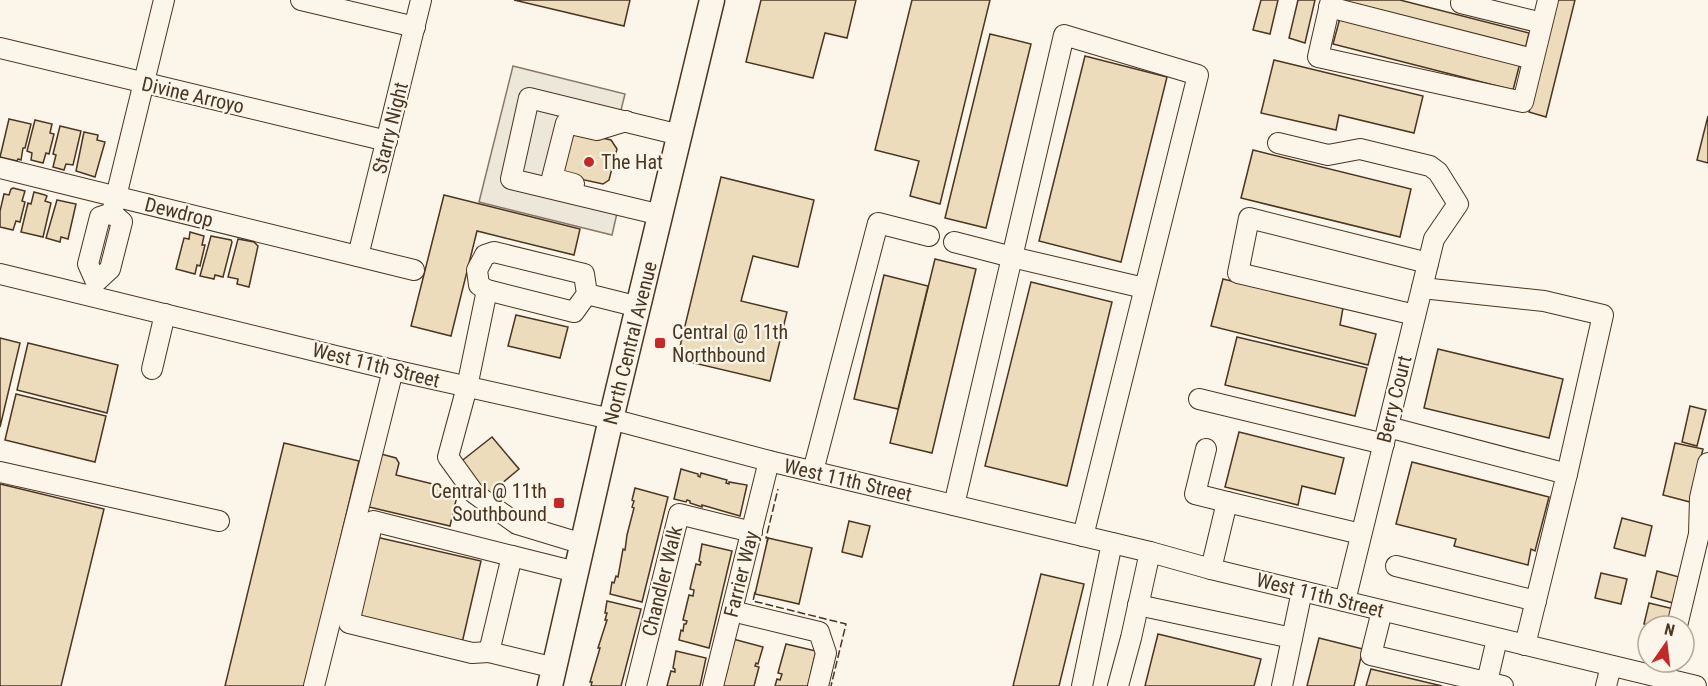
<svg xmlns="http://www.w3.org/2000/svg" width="1708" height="686" font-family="'Roboto Condensed',sans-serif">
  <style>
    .parking { fill: #ede7d9; stroke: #887966; stroke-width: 1.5 }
    .building { fill: #ecdcbc; stroke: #4a3520; stroke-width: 1.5 }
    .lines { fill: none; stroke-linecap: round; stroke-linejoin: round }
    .minor-casing { stroke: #4a3520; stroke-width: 22 }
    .major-casing { stroke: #4a3520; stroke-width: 27 }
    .minor { stroke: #fbf6e9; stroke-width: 20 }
    .major { stroke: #fbf6e9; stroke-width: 24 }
    .fence { stroke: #4a3520; stroke-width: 1.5; stroke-dasharray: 8 3; stroke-linecap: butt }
    .poi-dot { fill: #c62828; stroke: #fbf6e9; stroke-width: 2 }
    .labels { text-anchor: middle; stroke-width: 4.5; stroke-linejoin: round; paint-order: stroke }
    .street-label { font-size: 20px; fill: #4a3520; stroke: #fbf6e9 }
    .poi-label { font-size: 20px; fill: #4a3520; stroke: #fbf6e9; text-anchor: start }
  </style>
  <rect width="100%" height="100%" fill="#fbf6e9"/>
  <path class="parking" d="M513,66L625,94L616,130L562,116L545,181L620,200L612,235L479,202Z"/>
  <g class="building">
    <path d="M514,0H630L624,26Z"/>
    <path d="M761,0H856L847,38L825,33L813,78L746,62Z"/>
    <path d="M912,0H990L940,204L910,196L919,161L875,150Z"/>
    <path d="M1261,0H1278L1270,34L1253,30Z"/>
    <path d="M1298,0H1315L1305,43L1289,38Z"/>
    <path d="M1343,0H1400L1529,33L1525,50L1343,3Z"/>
    <path d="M1557,0H1575L1546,117L1529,112Z"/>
    <path d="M1340,18L1520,63L1513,90L1333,44Z"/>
    <path d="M990,34L1031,44L986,228L945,218Z"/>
    <path d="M1085,56L1167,77L1121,262L1039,241Z"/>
    <path d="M1274,60L1423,96L1414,133L1339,115L1336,130L1261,113Z"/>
    <path d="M1708,116V163L1697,160Z"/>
    <path d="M9,119L31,124L25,148H23L21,160L18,159L17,161L0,157Z"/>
    <path d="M35,120L52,124L50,133L54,134L49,154L46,153L43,163L31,160L32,153L27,151Z"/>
    <path d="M60,126L81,131L73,165L66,164L64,170L53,167L56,155L53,154Z"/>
    <path d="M571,131L611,140L617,149L609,180L603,184L561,175Z"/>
    <path d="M84,132L98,135L97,140L105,142L95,177L76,171Z"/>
    <path d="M1253,150L1411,189L1400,237L1241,198Z"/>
    <path d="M721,177L814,200L798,267L753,256L741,301L787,312L770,381L677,359Z"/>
    <path d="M13,188L25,191L22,201L25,202L20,222L16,221L13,230L0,227V211L4,194L9,195L11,189Z"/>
    <path d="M34,192L45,195L47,196L45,201L51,203L43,237L21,232L28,203L31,204Z"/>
    <path d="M444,195L580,229L574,255L477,231L451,336L411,326Z"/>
    <path d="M57,200L76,204L68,239L61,237L60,242L46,238Z"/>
    <path d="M190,232L204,236L202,245H205L200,266L197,265L195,274L176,269L184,238L189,239Z"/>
    <path d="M211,236L231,240L232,242L223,277L215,275L214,279L200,276Z"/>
    <path d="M238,239L254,242L258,246L249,287L237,284L238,279L228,277Z"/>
    <path d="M935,259L976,269L932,453L890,443Z"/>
    <path d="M884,275L928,286L898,409L854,399Z"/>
    <path d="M1223,279L1343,308L1340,325L1376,334L1368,365L1211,326Z"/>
    <path d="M1031,282L1112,302L1067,486L985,466Z"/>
    <path d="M516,315L568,327L560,358L508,346Z"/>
    <path d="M1237,337L1367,368L1355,416L1225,385Z"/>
    <path d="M0,338L20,343L0,427Z"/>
    <path d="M28,343L118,365L107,413L17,390Z"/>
    <path d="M1438,349L1563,379L1549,438L1424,408Z"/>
    <path d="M16,394L106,416L95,462L5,440Z"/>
    <path d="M1690,406L1706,410L1697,446L1682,442Z"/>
    <path d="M1239,432L1344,458L1335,494L1302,486L1298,505L1225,487Z"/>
    <path d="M492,437L519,469L487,496L459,463Z"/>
    <path d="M284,443L359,461L305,686H225Z"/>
    <path d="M1675,443L1703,449L1690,502L1663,495Z"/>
    <path d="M381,454L396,458L399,463L396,475L453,489L457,496L450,526L369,507Z"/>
    <path d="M1412,462L1549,497L1535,551L1531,549L1528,565L1454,546L1456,539L1396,524Z"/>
    <path d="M681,469L698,474V476L700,477L701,473L727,480L726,483L729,484V482L747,485L740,516L702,505V507L690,503V501L687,500L686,502L674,499Z"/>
    <path d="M0,484L104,509L61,686H0Z"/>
    <path d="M635,488L668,497L642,602L610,594L612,582L614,583L616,576L618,577L623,549L625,550L627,535L634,508L632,507L634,501L632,500Z"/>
    <path d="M1622,518L1652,526L1645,556L1614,548Z"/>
    <path d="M849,521L870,526L862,557L842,552Z"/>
    <path d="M376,537L481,561L462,643L357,618Z"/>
    <path d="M768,538L812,548L799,604L755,594Z"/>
    <path d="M702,544L732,551L709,648L679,640L681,630L683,631L684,624H686L687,621L683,620L689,595L693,596L694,590L690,589L696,564L700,565L701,562L699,561Z"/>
    <path d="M1657,571L1679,577L1673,603L1651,597Z"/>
    <path d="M1601,573L1627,579L1621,604L1595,598Z"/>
    <path d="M1041,574L1084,584L1059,686H1013Z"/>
    <path d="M607,601L641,609L621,686H591L592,682H590L600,648H598L607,620H605L607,613H605Z"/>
    <path d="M1649,603L1674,609L1670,626H1653L1644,624Z"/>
    <path d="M1158,634L1261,659L1254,686H1145Z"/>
    <path d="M1319,638L1363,649L1354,686H1307Z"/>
    <path d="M733,639L763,647L758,664L756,663L755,666L759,667L754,686H721L723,677H725L728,668L726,667Z"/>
    <path d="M786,644L816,651L808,686H775L777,679L780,680L782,674L778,673Z"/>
    <path d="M676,651L706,658L700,686H667L671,671L675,672V669L673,668Z"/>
    <path d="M1371,669L1442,686H1366Z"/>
  </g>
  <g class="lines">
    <g class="minor-casing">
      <g id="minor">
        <path d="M301,0L415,27"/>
        <path d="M1331,0L1318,57L1523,102L1548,0"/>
        <path d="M1461,3L1542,23"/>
        <path d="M1329,7L1533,59"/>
        <path d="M0,48L387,141"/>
        <path d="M1278,143L1328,155L1360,149L1430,166L1438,172L1458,204L1434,239L1345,601"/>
        <path d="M0,168L414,270"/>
        <path d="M574,184L552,178L566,123L597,130L626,121"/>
        <path d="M112,213L164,0"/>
        <path d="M112,213L122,222L110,269L96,282L88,264L100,217Z"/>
        <path d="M661,215L511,179L529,98L680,135"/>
        <path d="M954,242L1012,257L1144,288"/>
        <path d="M358,256L421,0"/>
        <path d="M0,274L393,370L611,419L769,461L1150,552L1211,569L1696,686"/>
        <path d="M487,290L467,387L448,457L474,493L517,524L583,544"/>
        <path d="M587,294L574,312L487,290L479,285L477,270L485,255L494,252L584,274L587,294L639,307"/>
        <path d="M1415,315L1238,273L1249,218L1428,263"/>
        <path d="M152,369L165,314"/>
        <path d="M1199,399L1384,444"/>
        <path d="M1388,427L1567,474L1603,315L1544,301L1422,288"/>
        <path d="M1206,449L1195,494L1227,502"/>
        <path d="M813,471L878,223L929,236"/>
        <path d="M0,472L219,521"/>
        <path d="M954,505L1064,35L1198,75L1083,536"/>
        <path d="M1396,566L1536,601"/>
        <path d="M1211,569L1227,502L1361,534"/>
        <path d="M1138,605L1292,638"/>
        <path d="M732,611L819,632L826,653L818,686"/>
        <path d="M1382,611L1371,655L1503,686"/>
        <path d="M1677,626L1699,534L1700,498L1708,463"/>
        <path d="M1525,645L1567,474"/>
        <path d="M489,652L472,653L349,623L373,521L512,556"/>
        <path d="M555,668L489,652L512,556L576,572"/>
        <path d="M314,686L393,370"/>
        <path d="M636,686L679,514L752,532"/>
        <path d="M713,686L769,461"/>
        <path d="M1082,686L1112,543"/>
        <path d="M1118,686L1131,638L1150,552"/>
        <path d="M1282,686L1302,591"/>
        <path d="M1486,686L1497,639"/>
        <path d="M1606,686L1611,666"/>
      </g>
    </g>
    <g class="major-casing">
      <path id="major" d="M550,686L611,419L712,0"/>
    </g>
    <use href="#minor" class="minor"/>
    <use href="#major" class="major"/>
    <g class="fence">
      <path d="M767,542L768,538H766L778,489"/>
      <path d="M755,592L753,601L846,624L831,686"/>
    </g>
  </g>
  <g class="poi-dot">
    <circle cx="589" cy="162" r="6"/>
    <rect x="654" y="337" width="12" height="12" rx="3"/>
    <rect x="553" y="497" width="12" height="12" rx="3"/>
  </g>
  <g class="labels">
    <g class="street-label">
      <text transform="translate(193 95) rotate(13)" y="7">Divine Arroyo</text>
      <text transform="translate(390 128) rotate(-76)" y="7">Starry Night</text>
      <text transform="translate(179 212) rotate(14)" y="7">Dewdrop</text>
      <text transform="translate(630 343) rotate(-76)" y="7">North Central Avenue</text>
      <text transform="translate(376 365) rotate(14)" y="7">West 11th Street</text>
      <text transform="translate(1394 399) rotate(-76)" y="7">Berry Court</text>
      <text transform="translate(848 480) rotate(13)" y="7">West 11th Street</text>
      <text transform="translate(741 574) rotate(-76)" y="7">Farrier Way</text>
      <text transform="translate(662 581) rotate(-76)" y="7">Chandler Walk</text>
      <text transform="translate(1320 595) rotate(14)" y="7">West 11th Street</text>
    </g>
    <g class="poi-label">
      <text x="601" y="169">The Hat</text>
      <text x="672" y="339">Central @ 11th<tspan x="672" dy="23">Northbound</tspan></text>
      <text x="547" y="498" text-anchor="end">Central @ 11th<tspan x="547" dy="23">Southbound</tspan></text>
    </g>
  </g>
  <g transform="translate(1666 644) rotate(14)"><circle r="28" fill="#fbf6e9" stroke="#b4a999" stroke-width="1.5"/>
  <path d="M0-4.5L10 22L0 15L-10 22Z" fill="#c62828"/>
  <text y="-9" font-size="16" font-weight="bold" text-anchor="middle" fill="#4a3520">N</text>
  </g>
</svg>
